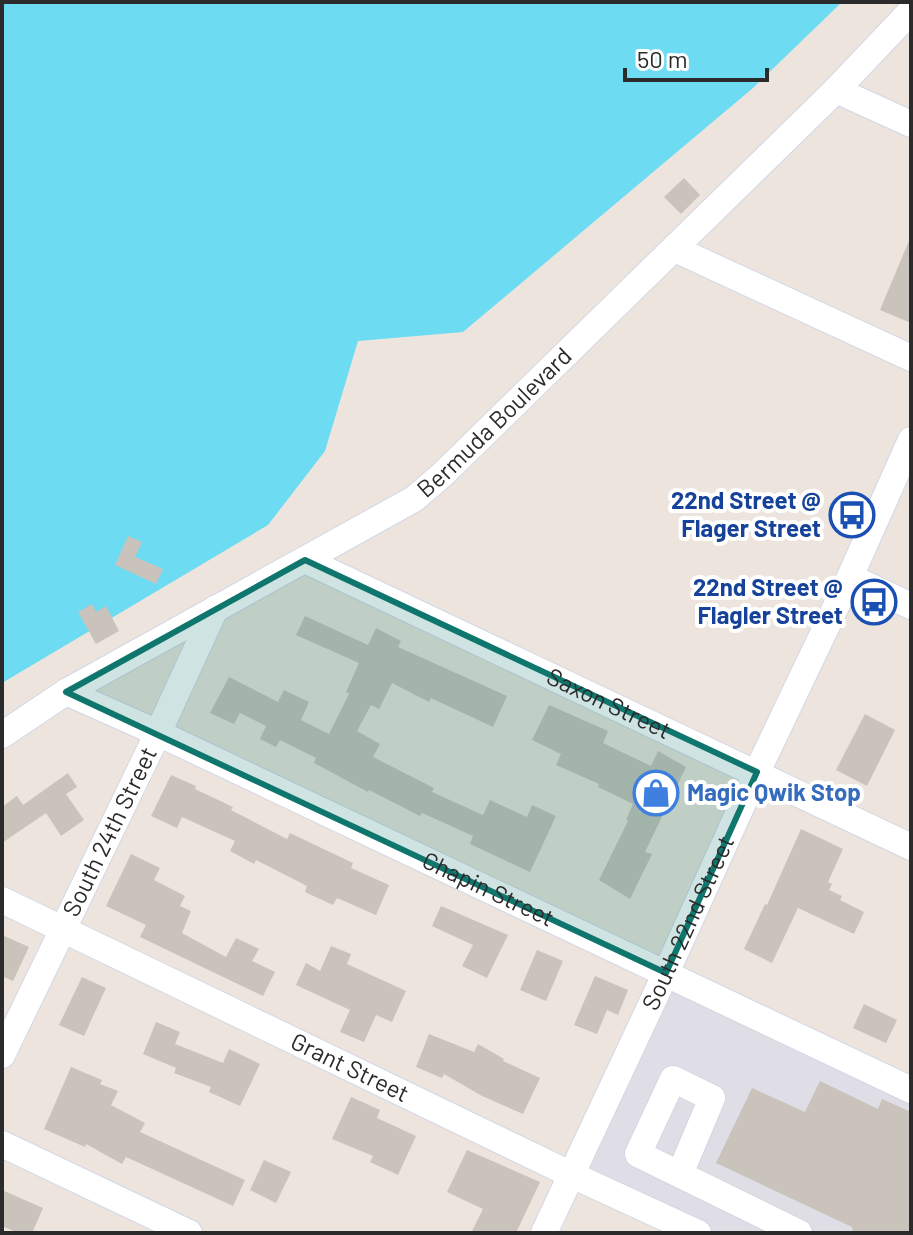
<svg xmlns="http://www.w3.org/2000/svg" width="913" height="1235" font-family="Barlow,sans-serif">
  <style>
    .industrial { fill: #dfdde5 }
    .water { fill: #6ddbf2 }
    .building { fill: #c9c3bb }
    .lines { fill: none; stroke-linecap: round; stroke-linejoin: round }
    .minor-casing { stroke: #d2d7e4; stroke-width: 28 }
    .minor { stroke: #fff; stroke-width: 26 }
    .marked { fill: #0f766e; fill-opacity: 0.2; stroke: #0f766e; stroke-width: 6; stroke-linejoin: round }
    .labels { text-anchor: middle; stroke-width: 8; stroke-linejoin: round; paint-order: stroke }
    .street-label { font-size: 24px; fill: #2b2b2b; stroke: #fff }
    .transit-label { font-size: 24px; font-weight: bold; fill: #164399; stroke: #fff; text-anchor: end }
    .shop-label { font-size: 24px; font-weight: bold; fill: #366cbe; stroke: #fff; text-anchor: start }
  </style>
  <rect width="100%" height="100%" fill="#ede5dd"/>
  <path class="industrial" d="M667,974L911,1092V1233H696L572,1176Z"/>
  <path class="water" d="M2,2H842L753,88L463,332L358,341L325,451L268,525L2,683Z"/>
  <g class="building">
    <path d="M684,178L700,195L681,214L664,197Z"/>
    <path d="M911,236V323L880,310Z"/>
    <path d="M128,536L142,542L135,557L163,569L156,584L115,565Z"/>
    <path d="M92,604L96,612L106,606L119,631L96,644L78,612Z"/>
    <path d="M305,616L368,645L376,628L401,641L398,647L507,696L493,727L431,698L429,702L392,683L379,709L371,705L357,731L380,744L373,757L434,788L432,792L483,815L490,800L527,817L532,805L556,816L530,872L470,844L473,836L422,813L420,816L369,790L368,792L314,763L316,758L280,740L276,747L260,739L266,726L240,713L234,724L210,713L229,677L278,702L284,690L309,702L301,720L329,734L349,694L346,692L359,663L296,635Z"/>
    <path d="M549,705L608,731L603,743L651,766L658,751L686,767L645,852L652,854L630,899L599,880L628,821L626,820L633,804L598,787L599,784L556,765L561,754L532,740Z"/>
    <path d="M865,714L895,730L867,786L836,770Z"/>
    <path d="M68,773L77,787L66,794L84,820L61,836L46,813L2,843V807L17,796L23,805Z"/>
    <path d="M171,775L196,786L195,789L233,807L231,810L287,839L290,833L353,863L351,868L389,885L376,915L337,898L333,905L305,892L307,886L256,860L254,864L230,851L235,841L182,817L177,828L151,816Z"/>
    <path d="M801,829L843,849L828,882L832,884L829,890L842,896L840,900L864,912L854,934L798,908L772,963L744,949L765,904L767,905Z"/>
    <path d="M131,854L160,868L154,880L185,896L180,906L191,911L182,933L226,957L236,938L259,949L252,961L275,972L263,996L140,937L146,925L106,906Z"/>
    <path d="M441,906L508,935L487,978L462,966L473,945L432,926Z"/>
    <path d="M2,935L29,947L13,981L2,976Z"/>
    <path d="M331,946L351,954L347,964L406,991L392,1022L376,1015L364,1042L340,1032L350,1010L296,985L306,963L320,971Z"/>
    <path d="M537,950L563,961L546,1001L520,990Z"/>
    <path d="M595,976L628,990L618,1015L607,1010L597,1034L574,1025Z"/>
    <path d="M82,977L106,988L84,1036L59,1025Z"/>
    <path d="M864,1004L897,1020L886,1043L853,1028Z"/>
    <path d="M156,1022L180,1032L175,1044L223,1063L229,1049L260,1064L240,1106L209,1092L211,1087L174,1073L176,1068L143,1054Z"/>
    <path d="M429,1034L474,1052L478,1044L504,1059L503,1061L540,1078L523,1114L482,1096L444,1074L442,1078L416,1067Z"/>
    <path d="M71,1067L102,1080L100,1084L118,1091L111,1105L145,1123L140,1132L245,1180L233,1206L126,1157L122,1164L86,1144L85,1147L44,1129Z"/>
    <path d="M820,1081L878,1109L882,1099L911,1112V1233H853L852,1227L716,1163L752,1088L805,1112Z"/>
    <path d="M351,1097L380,1110L377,1118L416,1136L398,1175L370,1162L373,1156L332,1139Z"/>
    <path d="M467,1150L540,1182L516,1233H471L483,1209L447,1192Z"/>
    <path d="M264,1160L291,1172L276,1203L250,1190Z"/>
    <path d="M2,1190L43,1208L32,1233H18L2,1226Z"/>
  </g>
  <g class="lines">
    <g class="minor-casing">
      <g id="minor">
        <path d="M836,90L911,124"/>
        <path d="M675,249L911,358"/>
        <path id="s1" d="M305,560L911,847"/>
        <path d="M850,577L911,606"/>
        <path id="s2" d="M66,692L158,733L911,1090"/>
        <path id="s3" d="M2,735L66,692L414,499L443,474L836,90L911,11"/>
        <path id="s4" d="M2,900L572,1175L698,1233"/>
        <path id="s5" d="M2,1055L158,733L215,609"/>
        <path d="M2,1144L189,1233"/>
        <path d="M680,1174L712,1098L673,1079L638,1154L799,1233"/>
        <path id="s6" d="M544,1233L666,973L757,772L850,577L911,440"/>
      </g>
    </g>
    <use href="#minor" class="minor"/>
  </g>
  <path class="marked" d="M305,560L757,772L666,973L66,692Z"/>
  <defs>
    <g id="bus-ring" transform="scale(2.3)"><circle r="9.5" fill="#fff" stroke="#1a4fb4" stroke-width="1.5"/><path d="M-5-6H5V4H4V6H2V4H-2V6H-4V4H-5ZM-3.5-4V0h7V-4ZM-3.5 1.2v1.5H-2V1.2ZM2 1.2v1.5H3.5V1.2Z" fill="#1a4fb4"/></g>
    <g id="shop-ring" transform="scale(2.3)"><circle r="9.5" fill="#fff" stroke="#3f7fe0" stroke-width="1.5"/><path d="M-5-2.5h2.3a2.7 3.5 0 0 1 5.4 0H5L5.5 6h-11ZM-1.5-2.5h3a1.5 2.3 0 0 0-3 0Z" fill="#3f7fe0"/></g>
  </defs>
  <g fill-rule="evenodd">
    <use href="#bus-ring" x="852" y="515"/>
    <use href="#bus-ring" x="874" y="602"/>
    <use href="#shop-ring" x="656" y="793"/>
  </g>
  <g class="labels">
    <g class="street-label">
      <text dy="8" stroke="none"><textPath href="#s3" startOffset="586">Bermuda Boulevard</textPath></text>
      <text dy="8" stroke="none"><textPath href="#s1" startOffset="336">Saxon Street</textPath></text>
      <text dy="8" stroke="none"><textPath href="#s5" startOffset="248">South 24th Street</textPath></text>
      <text dy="8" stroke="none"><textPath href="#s2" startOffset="466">Chapin Street</textPath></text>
      <text dy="8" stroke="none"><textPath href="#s6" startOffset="342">South 22nd Street</textPath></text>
      <text dy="8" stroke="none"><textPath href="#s4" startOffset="386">Grant Street</textPath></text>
    </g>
    <g class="transit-label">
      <text x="821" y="509">22nd Street @<tspan x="821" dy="28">Flager Street</tspan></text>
      <text x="843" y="596">22nd Street @<tspan x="843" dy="28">Flagler Street</tspan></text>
    </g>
    <g class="shop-label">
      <text x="687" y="801">Magic Qwik Stop</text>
    </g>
  </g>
  <rect width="913" height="1235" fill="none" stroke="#2b2b2b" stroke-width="8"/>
  <path d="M625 68v12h142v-12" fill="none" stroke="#2b2b2b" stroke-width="4"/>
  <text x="637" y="68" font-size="24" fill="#2b2b2b" stroke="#ffffff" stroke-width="6" paint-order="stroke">50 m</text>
</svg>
